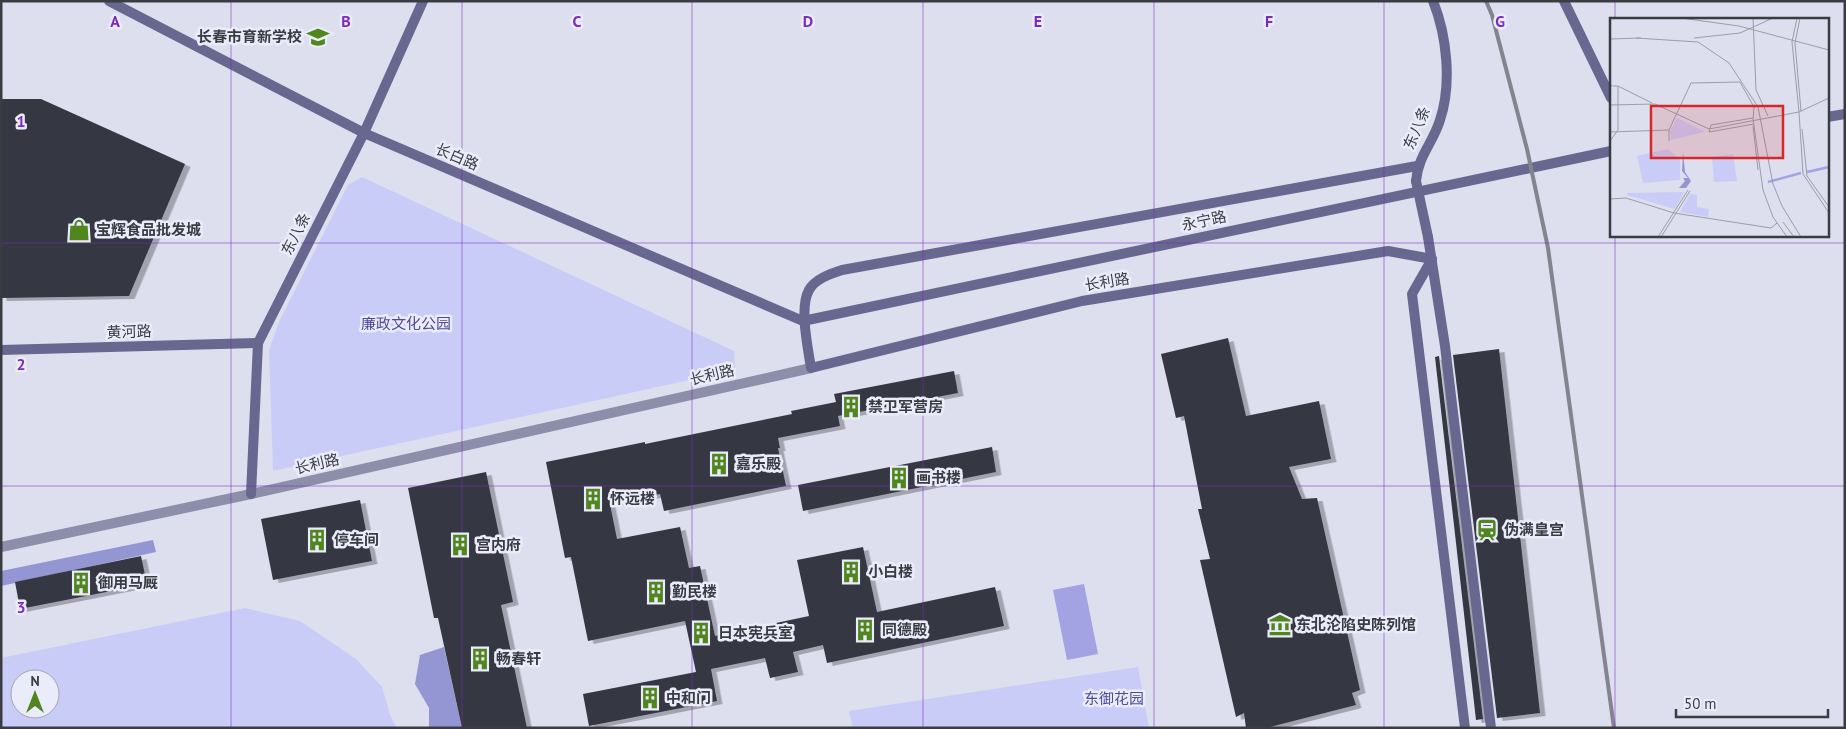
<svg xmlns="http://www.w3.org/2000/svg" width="1846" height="729" font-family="'PT Sans','Noto Sans SC',sans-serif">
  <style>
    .green { fill: #caccf8; fill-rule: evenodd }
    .forest { fill: #9495d3 }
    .water { fill: #a3a3e3 }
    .building { fill: #363743; filter: url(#shadow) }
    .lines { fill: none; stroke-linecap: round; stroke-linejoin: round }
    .street { stroke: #8d8faa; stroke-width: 10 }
    .secondary { stroke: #67678f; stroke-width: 10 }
    .rail { stroke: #83848e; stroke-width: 4 }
    .secondary-bridge { stroke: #67678f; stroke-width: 10 }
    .grid { fill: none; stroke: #7b2cbf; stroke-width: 1; stroke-opacity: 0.55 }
    .labels { text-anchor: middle; stroke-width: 5; stroke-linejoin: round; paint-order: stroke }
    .poi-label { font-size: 15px; font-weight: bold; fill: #3b3c42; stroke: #ebecfb; text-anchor: start }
    .street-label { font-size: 15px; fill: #3b3c42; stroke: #ebecfb }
    .park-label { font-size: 15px; fill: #504b98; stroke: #ebecfb }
    .inset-river { fill: none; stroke: #a3a3e3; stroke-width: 2.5 }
    .inset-road { fill: none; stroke: #9c9da9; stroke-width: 1 }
    .view { fill: #d62828; fill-opacity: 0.15; stroke: #d62828; stroke-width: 2.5 }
    .inset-edge { fill: none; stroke: #3b3c42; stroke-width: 2.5 }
    .grid-label { font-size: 16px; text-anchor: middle; font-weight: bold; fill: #7b2cbf; stroke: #ebecfb; stroke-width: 5; stroke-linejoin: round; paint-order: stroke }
  </style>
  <defs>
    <filter id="shadow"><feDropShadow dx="5.5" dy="3" stdDeviation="0" flood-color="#0004"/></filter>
  </defs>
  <rect width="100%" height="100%" fill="#dddeee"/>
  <g class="green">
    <path d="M362,177L734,351L735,370L273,471L269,350L279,322L348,185Z"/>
    <path d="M245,608L300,621L356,659L382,687L391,717L397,728H1V658ZM20,679H50V709H20Z"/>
    <path d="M1138,667L1149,728H853L849,711Z"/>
  </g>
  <g class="forest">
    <path d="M153,540L156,552L1,586V571Z"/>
    <path d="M444,647L462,728H429V708L415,684L420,655Z"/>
  </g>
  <path class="water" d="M1084,584L1098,654L1067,660L1053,590Z"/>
  <g class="building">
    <path d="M1,99H41L185,164L129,296L1,298Z"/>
    <path d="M1228,338L1246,416L1319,401L1331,459L1289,467L1302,499L1317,498L1360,690L1352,693L1356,705L1266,728H1246L1244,713L1236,717L1200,560L1210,559L1198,509H1202L1184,416L1176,418L1161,354Z"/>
    <path d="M1499,349L1540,713L1497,718L1453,355Z"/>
    <path d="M1439,356L1483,719L1476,720L1435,357Z"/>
    <path d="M954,371L958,393L838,416L840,426L778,438L780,448H778L786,486L664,511L660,494L610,504L617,539L680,527L689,568L700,566L715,636L809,616L797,560L863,547L877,612L995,587L1004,626L827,663L823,645L793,652L798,672L770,678L765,658L711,669L717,701L589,726L583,694L696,672L685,621L588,641L571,557L565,558L546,462L645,442V444L792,414L791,411L836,402L834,394Z"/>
    <path d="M992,447L996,472L803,511L798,485Z"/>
    <path d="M486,472L513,602L501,605L527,728H462L438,618H434L408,488Z"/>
    <path d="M360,500L372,561L273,580L261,519Z"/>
    <path d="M141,556L147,584L20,609L15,582Z"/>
  </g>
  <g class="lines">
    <path class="street" d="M1,547L251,494L811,368"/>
    <g class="secondary">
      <path d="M109,1L364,133L803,321"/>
      <path d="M1564,1L1611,98"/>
      <path d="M1827,117L1845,114"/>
      <path d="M1417,166L842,270C830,274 815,279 809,290C799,308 808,348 811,368L1082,301L1388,251L1432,259"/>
      <path d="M1416,181C1418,156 1433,143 1440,120C1452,84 1447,36 1433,1"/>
      <path d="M1428,237L1445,346L1491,728"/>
      <path d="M1432,259L1412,294L1465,728"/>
      <path d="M803,321L1611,151"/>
      <path d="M1,350L258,343"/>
      <path d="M251,494L258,343L364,133L423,1"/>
    </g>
    <path class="rail" d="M1486,1L1492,15L1527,149L1548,248L1614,728"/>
    <path class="secondary-bridge" d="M1416,181L1428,237"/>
  </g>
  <path class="grid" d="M231,1V728M462,1V728M692,1V728M923,1V728M1154,1V728M1384,1V728M1615,1V19M1615,235V728M1,243H1845M1,486H1845"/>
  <defs>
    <g id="school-bare" transform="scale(1.725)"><path d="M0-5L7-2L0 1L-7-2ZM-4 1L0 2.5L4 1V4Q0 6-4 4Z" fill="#51861e" stroke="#ebecfb" stroke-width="2.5" paint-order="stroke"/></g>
    <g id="shop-bare" transform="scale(1.725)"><path d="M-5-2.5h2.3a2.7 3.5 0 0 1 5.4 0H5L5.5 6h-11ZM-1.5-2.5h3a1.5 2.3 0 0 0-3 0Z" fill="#51861e" stroke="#ebecfb" stroke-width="2.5" paint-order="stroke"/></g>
    <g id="building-bare" transform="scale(1.725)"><path d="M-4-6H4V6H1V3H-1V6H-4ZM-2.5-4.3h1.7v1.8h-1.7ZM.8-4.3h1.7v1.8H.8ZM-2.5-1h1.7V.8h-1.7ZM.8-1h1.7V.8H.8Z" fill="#51861e" stroke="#ebecfb" stroke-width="2.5" paint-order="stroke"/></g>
    <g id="station-bare" transform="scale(1.725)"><path d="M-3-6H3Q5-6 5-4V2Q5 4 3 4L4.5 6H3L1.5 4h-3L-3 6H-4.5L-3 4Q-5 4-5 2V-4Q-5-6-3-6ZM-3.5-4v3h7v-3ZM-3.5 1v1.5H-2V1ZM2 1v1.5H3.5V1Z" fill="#51861e" stroke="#ebecfb" stroke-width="2.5" paint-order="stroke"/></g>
    <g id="museum-bare" transform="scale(1.725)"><path d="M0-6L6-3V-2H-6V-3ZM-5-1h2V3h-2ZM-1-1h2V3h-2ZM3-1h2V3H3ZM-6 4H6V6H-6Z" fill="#51861e" stroke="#ebecfb" stroke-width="2.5" paint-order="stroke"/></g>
  </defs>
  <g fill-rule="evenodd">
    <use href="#school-bare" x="318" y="37"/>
    <use href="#shop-bare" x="79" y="230"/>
    <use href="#building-bare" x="851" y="407"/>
    <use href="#building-bare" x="719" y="464"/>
    <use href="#building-bare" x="899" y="478"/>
    <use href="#building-bare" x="593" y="499"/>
    <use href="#station-bare" x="1487" y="530"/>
    <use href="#building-bare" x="317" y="540"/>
    <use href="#building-bare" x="460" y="545"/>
    <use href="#building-bare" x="851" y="572"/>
    <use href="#building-bare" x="81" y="583"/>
    <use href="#building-bare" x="656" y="592"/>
    <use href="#museum-bare" x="1280" y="625"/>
    <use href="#building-bare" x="865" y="630"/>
    <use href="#building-bare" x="701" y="633"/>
    <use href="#building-bare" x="480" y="659"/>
    <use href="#building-bare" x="650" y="698"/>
  </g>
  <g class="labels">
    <g class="poi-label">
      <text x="302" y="42" text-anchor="end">长春市育新学校</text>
      <text x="96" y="235">宝辉食品批发城</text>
      <text x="868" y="412">禁卫军营房</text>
      <text x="736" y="469">嘉乐殿</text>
      <text x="916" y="483">画书楼</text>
      <text x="610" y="504">怀远楼</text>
      <text x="1504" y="535">伪满皇宫</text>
      <text x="334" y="545">停车间</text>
      <text x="476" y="550">宫内府</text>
      <text x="868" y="577">小白楼</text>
      <text x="98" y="588">御用马厩</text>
      <text x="672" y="597">勤民楼</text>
      <text x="1296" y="630">东北沦陷史陈列馆</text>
      <text x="882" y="635">同德殿</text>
      <text x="718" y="638">日本宪兵室</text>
      <text x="496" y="664">畅春轩</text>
      <text x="666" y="703">中和门</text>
    </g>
    <g class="street-label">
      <text transform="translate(1417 128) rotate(-67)" y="5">东八条</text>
      <text transform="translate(457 157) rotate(23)" y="5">长白路</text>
      <text transform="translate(1204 221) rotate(-12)" y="5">永宁路</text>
      <text transform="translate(296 234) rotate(-63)" y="5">东八条</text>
      <text transform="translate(1107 282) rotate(-9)" y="5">长利路</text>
      <text transform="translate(129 332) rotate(-2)" y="5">黄河路</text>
      <text transform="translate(712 375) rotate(-13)" y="5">长利路</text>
      <text transform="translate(317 464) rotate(-13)" y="5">长利路</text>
    </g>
    <g class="park-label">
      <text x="406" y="329">廉政文化公园</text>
      <text x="1114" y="704">东御花园</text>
    </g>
  </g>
  <g transform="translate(1610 18)">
    <rect width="219" height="219" fill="#dddeee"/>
    <path d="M67,100L94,113V114L61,122L60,113ZM58,131L70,142V162L33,165L27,138ZM123,136L127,163L104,164L102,139ZM74,174L65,191L17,177V175ZM80,176L87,177V189L99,191L98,199L70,194Z" fill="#caccf8"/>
    <path d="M73,134L75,154L81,163L76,170H69L75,163L73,160H78L72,153Z" fill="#9495d3"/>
    <path class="inset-river" d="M197,154L219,149M158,164L191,155"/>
    <path class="inset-road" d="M71,0L129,8L219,32M143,0L146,72L158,98M187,0L182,24L189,94M190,0L185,25L191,93M26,20L88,24L119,45L148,89L163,166L172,188L191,219M84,20L130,15L163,0M0,21L31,20M0,68H8L42,85M0,87L45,86L99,111L189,94L219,80M189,94L193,156L219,195M143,100L101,107L99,114L144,106M143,108L148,152M192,111L197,158L219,189M0,114L59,112M0,123L8,112V68M59,123V112L81,65L130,64L144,89L143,101L153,172L163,199L177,219M0,181L16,180L64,195L161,210L167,205M173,204L184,219M48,219L78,172M51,219L80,173"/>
    <path class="view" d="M41,88H173V140H41Z"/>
    <rect width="219" height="219" class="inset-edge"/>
  </g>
  <g class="grid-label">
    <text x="115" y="27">A</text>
    <text x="346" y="27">B</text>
    <text x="577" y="27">C</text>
    <text x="808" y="27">D</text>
    <text x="1038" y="27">E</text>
    <text x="1269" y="27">F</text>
    <text x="1500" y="27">G</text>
    <text x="21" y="127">1</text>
    <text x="21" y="370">2</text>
    <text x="21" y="613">3</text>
  </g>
  <rect width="1846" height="729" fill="none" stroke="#3b3c42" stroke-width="5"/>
  <g transform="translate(35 694)"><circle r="24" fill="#ebecfb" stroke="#a5a6b1"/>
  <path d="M0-4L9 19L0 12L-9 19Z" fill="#51861e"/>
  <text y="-8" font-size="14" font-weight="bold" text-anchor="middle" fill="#3b3c42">N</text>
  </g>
  <path d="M1676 709v8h152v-8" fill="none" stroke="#3b3c42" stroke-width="2.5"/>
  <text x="1684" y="709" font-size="15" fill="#3b3c42" stroke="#ebecfb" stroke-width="4" paint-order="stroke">50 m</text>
</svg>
